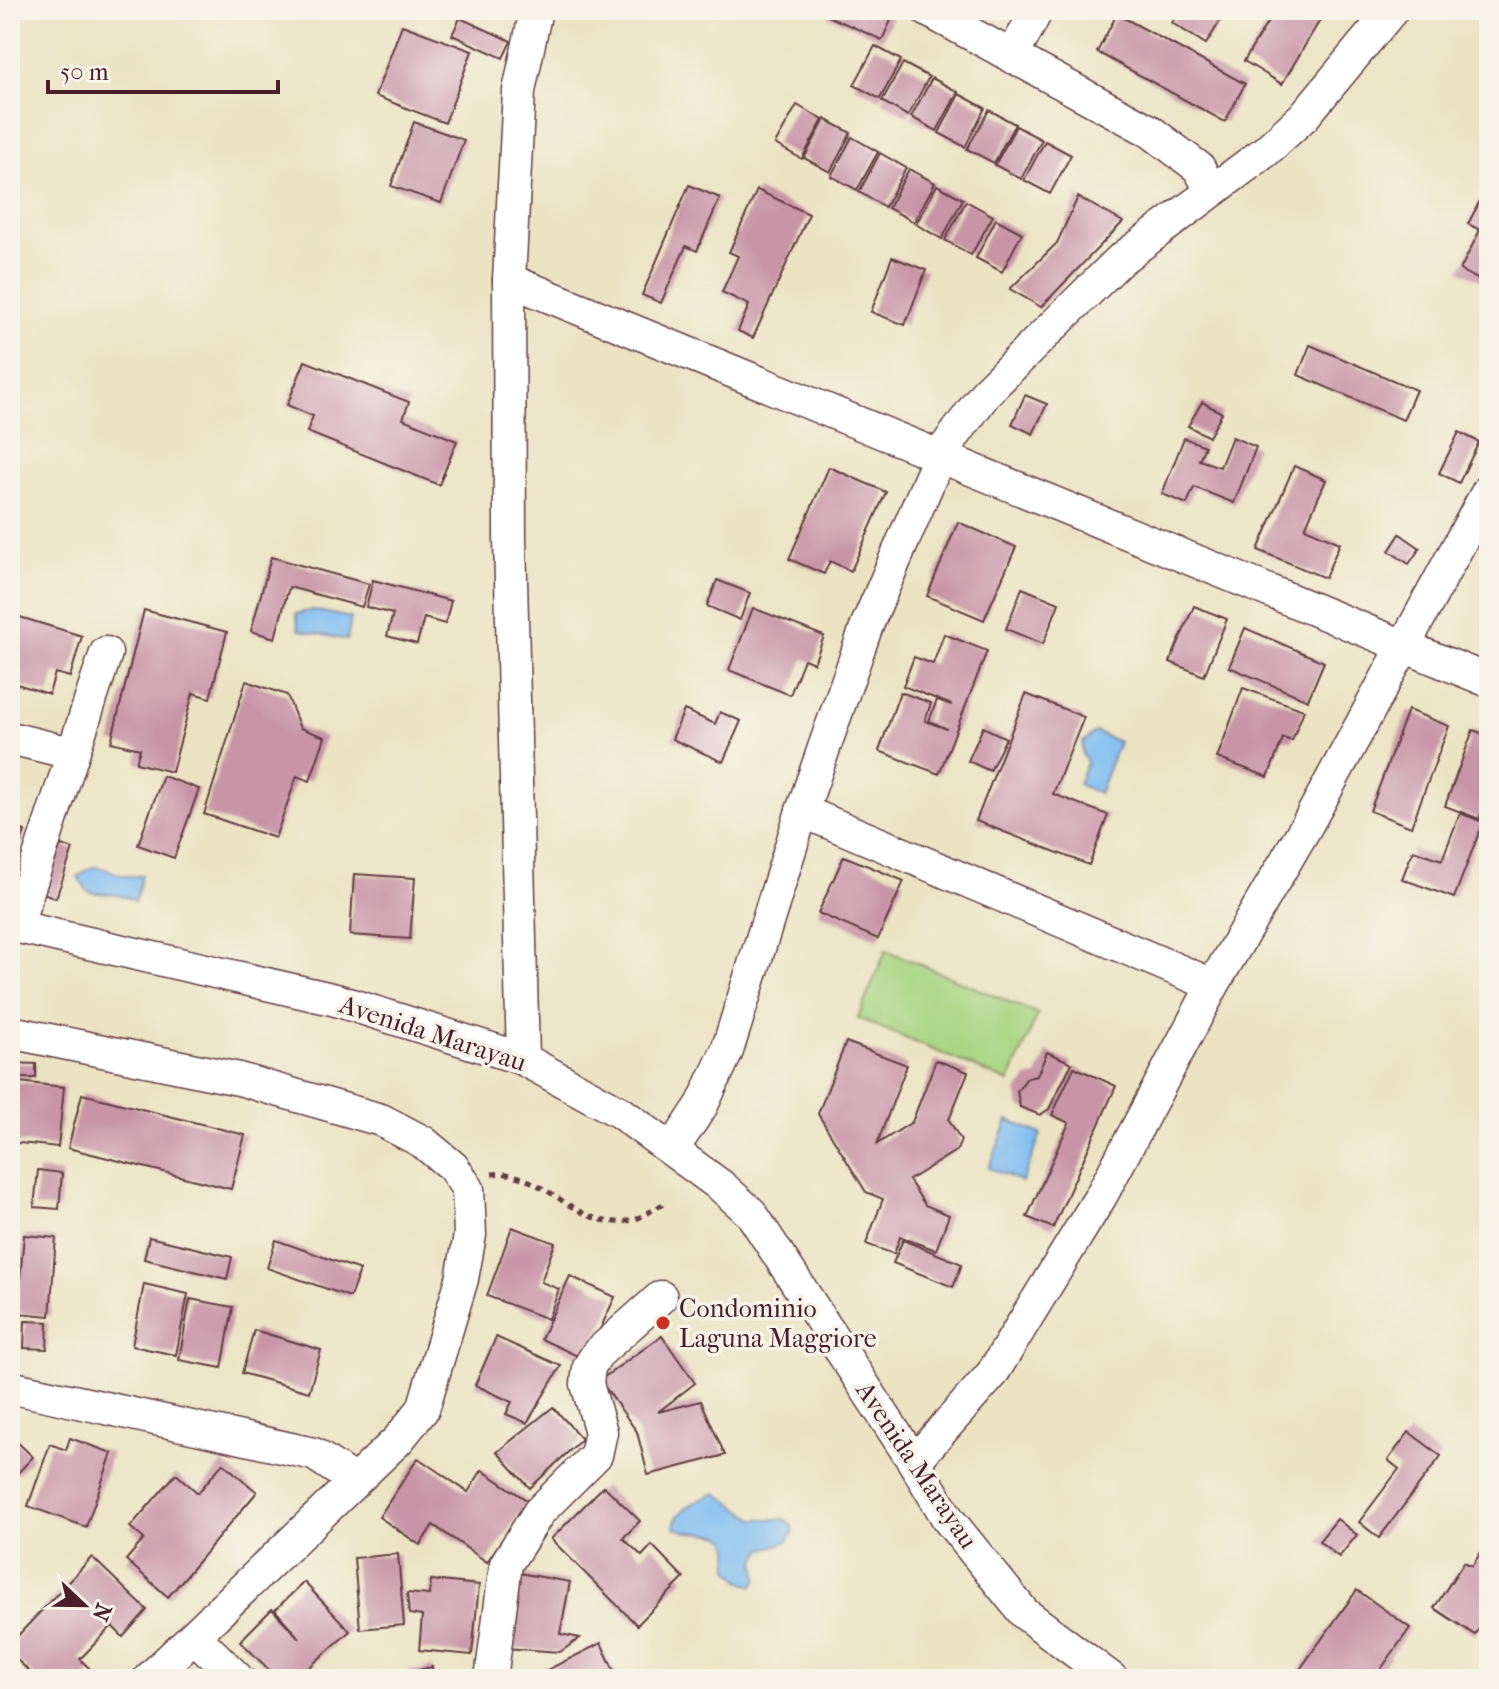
<svg xmlns="http://www.w3.org/2000/svg" width="1499" height="1689" font-family="'IM FELL French Canon',serif">
  <style>
    .green { fill: #a8d582; stroke: #797a56; stroke-width: 2 }
    .water { fill: #7ebdf2; stroke: #646e8e; stroke-width: 2 }
    .building { fill: #c895a7 }
    .lines { fill: none; stroke-linecap: round; stroke-linejoin: round }
    .minor-casing { stroke: #623c42; stroke-width: 35 }
    .path { stroke: #623c42; stroke-width: 5; stroke-dasharray: 6 6; stroke-linecap: butt }
    .minor { stroke: #fff; stroke-width: 32 }
    .poi-dot { fill: #c8321e; stroke: #f7f3e8; stroke-width: 3 }
    .labels { text-anchor: middle; stroke-width: 7; stroke-linejoin: round; paint-order: stroke }
    .street-label { font-size: 26px; fill: #4a1f2b; stroke: #f7f3e8 }
    .poi-label { font-size: 26px; fill: #4a1f2b; stroke: #f7f3e8; text-anchor: start }
  </style>
  <rect width="100%" height="100%" fill="#f7f3e8"/>
  <filter id="ink" filterUnits="userSpaceOnUse"><feTurbulence type="fractalNoise" baseFrequency=".0125" numOctaves="2"/><feDisplacementMap in="SourceGraphic" scale="16" xChannelSelector="R" yChannelSelector="G"/><feConvolveMatrix kernelMatrix="1 2 1 2 8 2 1 2 1" color-interpolation-filters="sRGB"/></filter>
  <filter id="wash" filterUnits="userSpaceOnUse"><feTurbulence type="fractalNoise" baseFrequency=".006" numOctaves="4" result="noise"/><feDisplacementMap in="SourceGraphic" scale="32" xChannelSelector="R" yChannelSelector="G"/><feGaussianBlur stdDeviation="1.8" result="paint"/><feColorMatrix in="noise" values="0 0 0 0 0 0 0 0 0 0 0 0 0 0 0 0 0 1.4 0 .05"/><feComposite in="paint" operator="in"/></filter>
  <g filter="url(#wash)">
    <rect width="100%" height="100%" fill="#ebe3c2"/>
    <path class="green" d="M886,950L1038,1014L1009,1082L858,1018Z"/>
    <g class="water">
      <path d="M313,610L351,618L347,640L299,630L296,614Z"/>
      <path d="M1096,732L1119,742L1099,793L1078,784L1087,762L1082,754L1083,742Z"/>
      <path d="M92,867C114,867 119,881 142,875L135,901C118,892 105,896 87,891L78,877Z"/>
      <path d="M1008,1120L1041,1134L1022,1182L989,1168Z"/>
      <path d="M717,1493L755,1519H784L791,1524L794,1531L788,1541L762,1550L756,1560L758,1579L753,1586L742,1582L729,1569C728,1561 731,1556 730,1549C729,1525 689,1538 674,1527C676,1508 701,1499 717,1493Z"/>
    </g>
    <g id="blocks">
      <g class="building">
        <path d="M831,10H879L893,16L882,40L828,16Z"/>
        <path d="M1180,10H1227L1206,44L1172,23Z"/>
        <path d="M1275,10H1326L1282,84L1244,61Z"/>
        <path d="M1117,14L1245,84L1225,122L1097,52Z"/>
        <path d="M460,18L511,41L503,58L452,35Z"/>
        <path d="M402,25L472,51L445,123L375,96Z"/>
        <path d="M875,46L901,60L880,99L854,85Z"/>
        <path d="M903,63L929,77L908,116L882,101Z"/>
        <path d="M932,78L958,92L937,131L911,117Z"/>
        <path d="M959,94L985,108L965,147L939,133Z"/>
        <path d="M797,105L823,120L802,159L775,144Z"/>
        <path d="M989,110L1015,124L994,163L967,149Z"/>
        <path d="M825,119L851,133L830,172L804,158Z"/>
        <path d="M414,122L464,140L441,203L391,186Z"/>
        <path d="M1016,126L1042,140L1021,179L995,165Z"/>
        <path d="M852,137L878,152L857,190L831,176Z"/>
        <path d="M1045,141L1071,155L1050,194L1024,180Z"/>
        <path d="M880,153L906,168L885,207L859,192Z"/>
        <path d="M909,169L935,183L914,222L888,208Z"/>
        <path d="M689,185L720,198L697,251L686,246L661,303L642,295Z"/>
        <path d="M937,185L963,199L942,239L916,224Z"/>
        <path d="M757,190L809,214L753,338L738,331L749,305L722,292L738,256L729,252Z"/>
        <path d="M1484,193L1489,196V285L1460,270L1480,230L1468,224Z"/>
        <path d="M1078,197L1123,222L1041,307L1010,289L1057,243Z"/>
        <path d="M966,201L993,216L971,255L945,240Z"/>
        <path d="M996,219L1022,233L1002,272L976,258Z"/>
        <path d="M892,257L926,270L905,325L871,312Z"/>
        <path d="M1310,345L1416,390L1403,420L1298,375Z"/>
        <path d="M305,361L409,402L403,419L457,441L439,485L307,432L313,416L287,405Z"/>
        <path d="M1025,395L1047,404L1033,434L1012,424Z"/>
        <path d="M1202,402L1222,413L1209,437L1188,426Z"/>
        <path d="M1459,432L1479,442L1459,483L1439,473Z"/>
        <path d="M1232,437L1256,447L1234,503L1194,487L1187,504L1162,494L1184,438L1205,446L1199,460L1220,467Z"/>
        <path d="M1294,466L1326,480L1305,528L1340,543L1325,578L1258,550Z"/>
        <path d="M829,467L886,492L851,571L830,561L824,574L789,559Z"/>
        <path d="M958,522L1016,547L984,620L927,596Z"/>
        <path d="M1400,534L1420,548L1409,564L1389,551Z"/>
        <path d="M271,557L369,584L362,607L289,587L275,638L251,631Z"/>
        <path d="M373,580L451,601L445,624L424,618L417,644L387,636L393,614L366,607Z"/>
        <path d="M717,580L750,593L740,620L707,606Z"/>
        <path d="M1022,588L1059,603L1043,644L1006,629Z"/>
        <path d="M1194,606L1227,619L1204,676L1170,662Z"/>
        <path d="M753,608L824,636L814,663L804,659L790,695L729,670Z"/>
        <path d="M144,610L227,632L210,698L193,693L172,772L136,763L140,749L111,742Z"/>
        <path d="M13,615L82,636L70,677L55,673L49,694L10,682Z"/>
        <path d="M1245,628L1324,662L1308,700L1229,667Z"/>
        <path d="M944,634L987,651L939,774L879,751L900,692L931,703L925,721L947,729L929,721L937,700L952,705L903,686L914,657L933,664Z"/>
        <path d="M246,681L287,695L300,728L325,737L310,781L297,776L275,838L204,814Z"/>
        <path d="M1243,688L1304,710L1292,741L1283,738L1268,777L1217,758Z"/>
        <path d="M1026,694L1084,717L1053,794L1108,815L1089,865L976,821Z"/>
        <path d="M684,710L715,724L720,712L741,721L723,762L672,739Z"/>
        <path d="M1408,710L1449,726L1411,827L1370,811Z"/>
        <path d="M983,727L1006,738L990,771L968,761Z"/>
        <path d="M1473,730L1489,736V793L1479,819L1445,806Z"/>
        <path d="M163,776L199,789L174,858L138,845Z"/>
        <path d="M1460,813L1483,822L1454,898L1402,879L1413,850L1442,860Z"/>
        <path d="M10,825L25,831L10,873Z"/>
        <path d="M61,845L73,849L56,898L43,893Z"/>
        <path d="M844,856L904,881L878,939L818,913Z"/>
        <path d="M354,874L415,878L410,939L350,935Z"/>
        <path d="M846,1042L907,1065L877,1144L912,1122L936,1060L968,1072L949,1120L961,1140L957,1150L909,1180L925,1205L949,1215L936,1250L900,1237L894,1254L866,1244L883,1199L866,1192L818,1114Z"/>
        <path d="M1047,1052L1072,1063L1049,1109L1040,1115L1020,1107L1017,1091L1027,1078L1037,1076Z"/>
        <path d="M14,1063L36,1064V1078H14Z"/>
        <path d="M1074,1067L1116,1086L1053,1228L1027,1217L1069,1123L1052,1115Z"/>
        <path d="M10,1081L64,1087L58,1147L10,1142Z"/>
        <path d="M82,1094L245,1135L231,1189L68,1148Z"/>
        <path d="M38,1170L62,1173L59,1209L34,1207Z"/>
        <path d="M512,1227L555,1243L541,1282L559,1289L548,1319L487,1296Z"/>
        <path d="M24,1235L56,1238L50,1316L17,1313Z"/>
        <path d="M149,1237L232,1257L227,1279L144,1259Z"/>
        <path d="M276,1240L360,1270L350,1297L267,1268Z"/>
        <path d="M903,1240L962,1264L953,1287L893,1263Z"/>
        <path d="M570,1276L615,1297L586,1360L541,1339Z"/>
        <path d="M144,1284L188,1294L176,1355L132,1346Z"/>
        <path d="M190,1299L233,1307L222,1368L179,1360Z"/>
        <path d="M25,1321L48,1322L47,1349L24,1348Z"/>
        <path d="M254,1330L321,1350L309,1392L242,1373Z"/>
        <path d="M662,1336L695,1383L658,1412L701,1401L725,1455L648,1475L637,1432L600,1380Z"/>
        <path d="M496,1337L561,1366L527,1423L506,1414L512,1402L475,1385Z"/>
        <path d="M553,1407L582,1439L530,1488L497,1452Z"/>
        <path d="M1409,1432L1441,1456L1379,1538L1359,1522L1399,1469L1388,1460Z"/>
        <path d="M10,1435L33,1457L10,1481Z"/>
        <path d="M70,1438L112,1453L86,1527L28,1506L50,1444L66,1450Z"/>
        <path d="M418,1458L468,1492L482,1470L528,1501L487,1562L433,1525L420,1545L379,1517Z"/>
        <path d="M223,1463L257,1492L168,1597L126,1560L144,1539L130,1527L176,1474L198,1493Z"/>
        <path d="M604,1486L640,1521L623,1538L642,1556L652,1545L684,1578L637,1625L551,1539Z"/>
        <path d="M1337,1519L1357,1535L1339,1557L1319,1541Z"/>
        <path d="M1489,1540V1631L1481,1626L1475,1635L1434,1608L1464,1562L1472,1566Z"/>
        <path d="M398,1554L404,1625L360,1629L354,1558Z"/>
        <path d="M92,1557L147,1610L123,1637L112,1626L80,1659L92,1671L84,1679H37L10,1653V1644Z"/>
        <path d="M519,1573L570,1582L560,1634L580,1638L560,1652L505,1648Z"/>
        <path d="M431,1580L479,1585L472,1655L419,1650L422,1616L409,1614L407,1593L429,1595Z"/>
        <path d="M304,1582L350,1631L296,1679H278L240,1641L272,1609L300,1639L275,1610Z"/>
        <path d="M1357,1590L1410,1628L1374,1679H1293Z"/>
        <path d="M601,1643L618,1679H539L537,1675Z"/>
        <path d="M432,1667L434,1679H383V1678Z"/>
      </g>
    </g>
  </g>
  <g filter="url(#ink)">
    <use href="#blocks" fill-opacity="0" stroke="#623c42" stroke-width="2"/>
    <g class="lines">
      <g class="minor-casing">
        <g id="minor">
          <path d="M927,10L1150,131L1199,168L1211,190"/>
          <path d="M1012,57L1037,10"/>
          <path d="M509,280L1489,681"/>
          <path d="M10,738L71,753"/>
          <path d="M802,811L1213,985"/>
          <path d="M10,925L336,1000L523,1059L621,1113L721,1186L751,1213L914,1462L948,1519L1024,1613L1112,1679"/>
          <path d="M16,927L106,653"/>
          <path d="M10,1032L239,1079L381,1120L423,1142L453,1167L468,1189L470,1235L462,1279L423,1409L398,1440L149,1679"/>
          <path d="M523,1059L510,539L509,280L519,91L536,10"/>
          <path d="M672,1150L702,1105L727,1051L802,811L867,625L940,455L987,391L1120,260L1266,151L1304,116L1392,10"/>
          <path d="M10,1387L314,1454L353,1480"/>
          <path d="M914,1462L992,1374L1101,1196L1213,985L1308,823L1489,489"/>
          <path d="M194,1636L238,1679"/>
          <path d="M491,1679L506,1564L539,1512L596,1455L601,1432L587,1384L589,1367L597,1354L661,1297"/>
        </g>
      </g>
      <path class="path" d="M492,1174C545,1168 577,1234 632,1220C644,1217 654,1208 666,1203"/>
      <use href="#minor" class="minor"/>
    </g>
  </g>
  <circle class="poi-dot" cx="663" cy="1323" r="8"/>
  <g class="labels">
    <g class="street-label">
      <text transform="translate(433 1033) rotate(18)" y="9">Avenida Marayau</text>
      <text transform="translate(917 1465) rotate(56)" y="9">Avenida Marayau</text>
    </g>
    <g class="poi-label">
      <text x="679" y="1317">Condominio<tspan x="679" dy="30">Laguna Maggiore</tspan></text>
    </g>
  </g>
  <rect width="1499" height="1689" fill="none" stroke="#f7f3e8" stroke-width="40"/>
  <g transform="translate(84 1605) rotate(112)" stroke="#f7f3e8" stroke-width="6" paint-order="stroke">
  <path d="M0-6L14 30L0 20L-14 30Z" fill="#4a1f2b"/>
  <text y="-12" font-size="22" font-weight="bold" text-anchor="middle" fill="#4a1f2b">N</text>
  </g>
  <path d="M48 80v12h230v-12" fill="none" stroke="#4a1f2b" stroke-width="4"/>
  <text x="60" y="80" font-size="24" fill="#4a1f2b" stroke="#f7f3e8" stroke-width="6" paint-order="stroke">50 m</text>
</svg>
